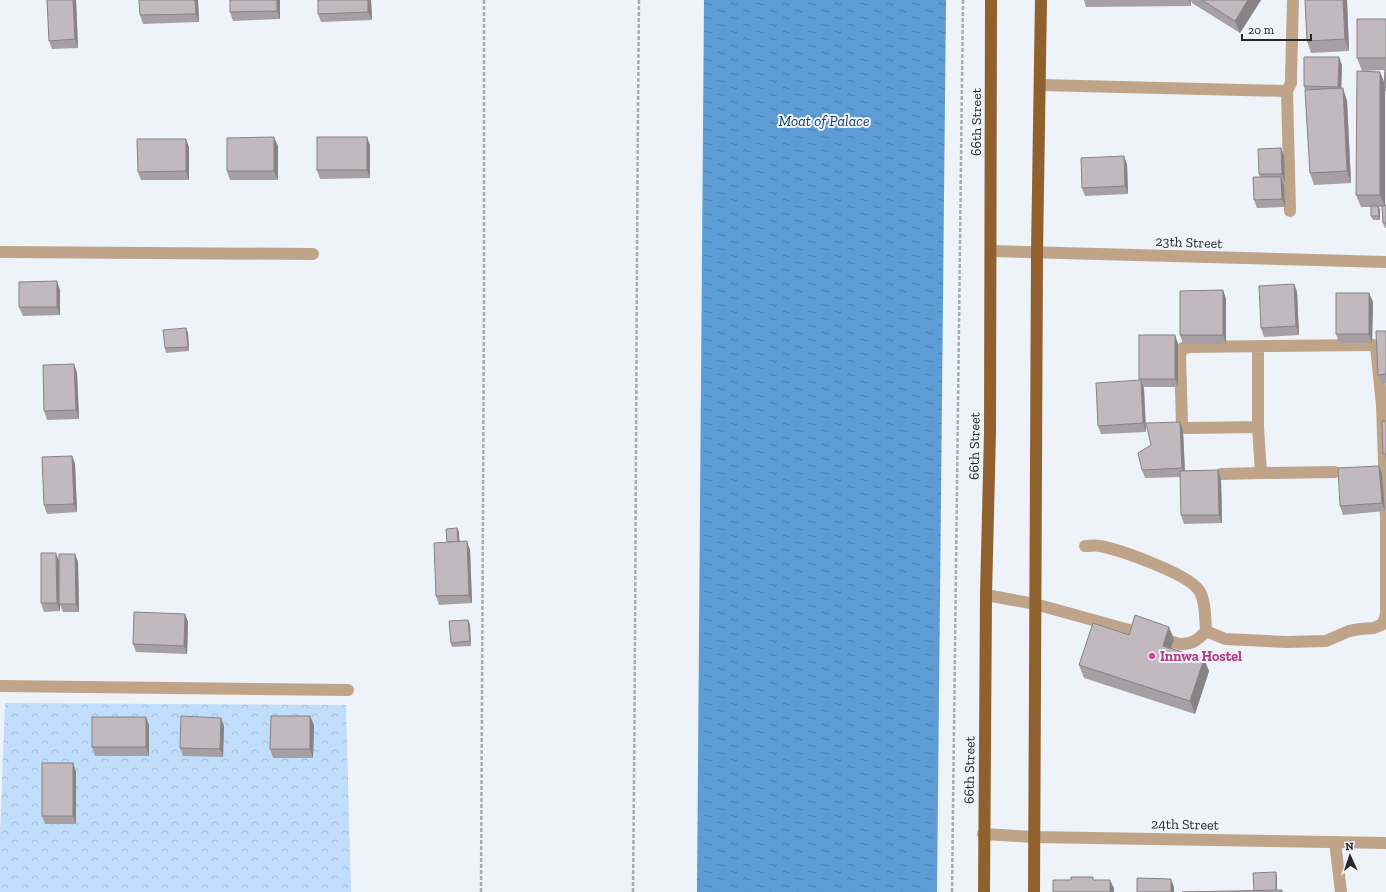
<svg xmlns="http://www.w3.org/2000/svg" width="1386" height="892" font-family="'Zilla Slab',serif">
  <style>
    .forest { fill: url(#forest-crowns) }
    .water { fill: url(#water-ripples) }
    .lines { fill: none; stroke-linecap: round; stroke-linejoin: round }
    .path { stroke: #a8acb1; stroke-width: 2.5; stroke-dasharray: 4 2; stroke-linecap: butt }
    .minor { stroke: #bfa48a; stroke-width: 12 }
    .major { stroke: #90612e; stroke-width: 12 }
    .wall { fill: #a69fa3 }
    .shaded-wall { fill: #878284 }
    .building { fill: #c1b9bd; stroke: #878284 }
    .hotel-dot { fill: #d1479c; stroke: #eef3f9; stroke-width: 1.5 }
    .labels { text-anchor: middle; stroke-width: 4; stroke-linejoin: round; paint-order: stroke }
    .street-label { font-size: 14px; fill: #27292b; stroke: #eef3f9 }
    .hotel-label { font-size: 14px; font-weight: bold; fill: #b23c85; stroke: #eef3f9; text-anchor: start }
    .water-label { font-size: 15px; font-style: italic; fill: #144368; stroke: #eef3f9 }
  </style>
  <defs>
    <pattern id="forest-crowns" width="20" height="18" patternUnits="userSpaceOnUse"><rect width="20" height="18" fill="#c0ddfc"/><path d="M2 6a3 3 0 1 1 6 0M12 15a3 3 0 1 1 6 0" fill="none" stroke="#a5bed8"/></pattern>
    <pattern id="water-ripples" width="26" height="14" patternUnits="userSpaceOnUse"><rect width="26" height="14" fill="#5d9cd5"/><path d="M2 4q2-2 4 0t4 0M15 11q2-2 4 0t4 0" fill="none" stroke="#4d7fad"/></pattern>
  </defs>
  <rect width="100%" height="100%" fill="#eef3f9"/>
  <path class="forest" d="M5,703L346,705L351,892H0V836Z"/>
  <path class="water" d="M704,0H946L937,892H697Z"/>
  <g class="lines">
    <g class="path">
      <path d="M481,892L484,309V0"/>
      <path d="M633,892C636,595 636,297 639,0"/>
      <path d="M952,892L963,0"/>
    </g>
    <g class="minor">
      <path d="M1040,85L1287,91L1291,83V77L1293,0"/>
      <path d="M1287,91L1290,211"/>
      <path d="M991,251L1386,262"/>
      <path d="M0,252L313,254"/>
      <path d="M1258,427L1261,473L1335,472"/>
      <path d="M1221,474L1261,473"/>
      <path d="M986,595L1035,604L1180,644C1193,644 1198,640 1206,631C1205,619 1206,599 1198,589C1185,573 1121,550 1100,546C1095,545 1090,546 1085,546"/>
      <path d="M1206,631L1225,639L1286,642L1326,641L1349,631L1360,629L1374,628L1383,624L1386,614V520L1382,405L1376,347L1374,345H1370L1191,347L1183,348L1180,355L1182,425L1186,428L1258,427V346"/>
      <path d="M0,686L348,690"/>
      <path d="M983,834L1034,837L1386,843"/>
      <path d="M1335,842L1341,892"/>
    </g>
    <g class="major">
      <path d="M984,892L986,595L990,432L991,0"/>
      <path d="M1034,892L1037,252L1041,0"/>
    </g>
  </g>
  <g class="wall">
    <path d="M47,0H76L78,48L52,49L49,41Z"/>
    <path d="M198,0L199,22L143,24L140,15Z"/>
    <path d="M230,0H280V19L233,21L230,12Z"/>
    <path d="M371,0L372,20L321,22L318,14Z"/>
    <path d="M1084,0H1191V6L1086,7Z"/>
    <path d="M1191,0H1261L1240,33L1192,3Z"/>
    <path d="M1305,0H1347L1349,51L1311,53L1307,41Z"/>
    <path d="M1386,19V92L1385,90V205H1386V228H1385L1383,223L1382,207H1379L1380,210V220H1373L1371,216V207H1361L1356,195L1384,82L1385,70L1362,71L1357,58Z"/>
    <path d="M1342,65L1341,88L1347,101L1351,183L1314,185L1310,173L1305,90L1304,86Z"/>
    <path d="M370,145V178L320,179L317,170Z"/>
    <path d="M278,146V180H230L227,171Z"/>
    <path d="M189,147V180H141L138,172Z"/>
    <path d="M1284,156L1285,182H1283L1284,185L1285,207L1257,208L1254,200L1260,177L1259,174Z"/>
    <path d="M1127,164L1128,194L1085,196L1082,188Z"/>
    <path d="M1294,284L1297,292L1299,335L1264,337L1261,328Z"/>
    <path d="M60,290V315L23,316L19,307Z"/>
    <path d="M1223,290L1226,299V344H1183L1180,335Z"/>
    <path d="M1369,293L1373,302L1372,343H1339L1336,334Z"/>
    <path d="M186,328L188,333L189,351L166,353L165,348Z"/>
    <path d="M1386,331V383H1381L1378,375Z"/>
    <path d="M1175,335L1178,344V387H1143L1144,389L1146,432L1101,434L1098,426L1140,380L1139,379Z"/>
    <path d="M74,364L77,373L79,419L47,420L44,411Z"/>
    <path d="M1386,421V462L1383,454Z"/>
    <path d="M1180,422L1183,430L1185,471L1218,470L1221,479L1222,523L1184,524L1181,515V477L1145,478L1142,470L1151,445Z"/>
    <path d="M72,456L75,464L77,512L47,514L44,505Z"/>
    <path d="M1382,474L1385,511L1343,515L1340,506Z"/>
    <path d="M457,528L459,532V542L470,550L472,603L439,605L436,596L447,542Z"/>
    <path d="M75,554L78,562L79,612H63L60,605V611L44,612L41,603L59,560Z"/>
    <path d="M185,614L188,622L187,654L136,652L133,644Z"/>
    <path d="M468,620L470,625L471,646L452,647L451,643Z"/>
    <path d="M1174,639L1171,648L1204,659L1209,671L1195,714L1084,678L1079,665Z"/>
    <path d="M149,725V756H95L92,747Z"/>
    <path d="M314,725L313,758H273L270,749Z"/>
    <path d="M224,726L223,757L183,756L180,748Z"/>
    <path d="M73,763L76,772V824H45L42,816Z"/>
  </g>
  <g class="shaded-wall">
    <path d="M73,0H76L78,48L75,39Z"/>
    <path d="M195,0H198L199,22L196,14Z"/>
    <path d="M277,0H280V19L277,11Z"/>
    <path d="M368,0H371L372,20L368,12Z"/>
    <path d="M1189,0H1191V6Z"/>
    <path d="M1248,0H1261L1240,33L1235,21Z"/>
    <path d="M1343,0H1347L1349,51L1345,39Z"/>
    <path d="M1339,57L1342,65L1341,96L1338,87Z"/>
    <path d="M1380,72L1385,84L1384,87L1385,90V207L1380,195Z"/>
    <path d="M1343,88L1347,101L1351,183L1347,171Z"/>
    <path d="M274,137L278,146V180L274,171Z"/>
    <path d="M367,137L370,145V178L367,170Z"/>
    <path d="M186,139L189,147V180L186,171Z"/>
    <path d="M1281,148L1284,156L1285,182L1282,174Z"/>
    <path d="M1124,156L1127,164L1128,194L1125,186Z"/>
    <path d="M1281,177L1284,185L1285,207L1282,199Z"/>
    <path d="M1378,206L1380,210V220L1379,216Z"/>
    <path d="M57,281L60,290V315L57,307Z"/>
    <path d="M1294,284L1297,292L1299,335L1296,326Z"/>
    <path d="M1223,290L1226,299V344L1223,335Z"/>
    <path d="M1369,293L1373,302L1372,343L1369,334Z"/>
    <path d="M186,328L188,333L189,351L188,347Z"/>
    <path d="M1175,335L1178,344V387L1175,379Z"/>
    <path d="M74,364L77,373L79,419L76,410Z"/>
    <path d="M1141,380L1144,389L1146,432L1143,423Z"/>
    <path d="M1180,422L1183,430L1185,477L1182,468Z"/>
    <path d="M72,456L75,464L77,512L74,504Z"/>
    <path d="M1379,466L1382,474L1385,511L1382,503Z"/>
    <path d="M1218,470L1221,479L1222,523L1219,515Z"/>
    <path d="M457,528L459,532L460,548L458,544Z"/>
    <path d="M467,541L470,550L472,603L469,595Z"/>
    <path d="M56,553L59,561L60,611L57,603Z"/>
    <path d="M75,554L78,562L79,612L76,604Z"/>
    <path d="M185,614L188,622L187,654L184,646Z"/>
    <path d="M468,620L470,625L471,646L470,641Z"/>
    <path d="M1169,627L1174,639L1168,658L1163,646Z"/>
    <path d="M1204,659L1209,671L1195,714L1190,701Z"/>
    <path d="M310,716L314,725L313,758L310,749Z"/>
    <path d="M146,717L149,725V756L146,747Z"/>
    <path d="M221,718L224,726L223,757L220,749Z"/>
    <path d="M73,763L76,772V824L73,816Z"/>
    <path d="M1276,872L1277,877V892H1276Z"/>
    <path d="M1171,879L1174,887V892H1171Z"/>
    <path d="M1110,880L1114,888V892H1110Z"/>
  </g>
  <g class="building">
    <path d="M47,0H73L75,39L49,41Z"/>
    <path d="M139,0H195L196,14L140,15Z"/>
    <path d="M230,0H277V11L230,12Z"/>
    <path d="M318,0H368V12L318,14Z"/>
    <path d="M1202,0H1248L1235,21Z"/>
    <path d="M1305,0H1343L1345,39L1307,41Z"/>
    <rect x="1357" y="19" width="29" height="39"/>
    <path d="M1304,57H1339L1338,87L1304,86Z"/>
    <path d="M1385,70H1386V87H1384Z"/>
    <path d="M1357,71L1380,72V195H1356Z"/>
    <path d="M1343,88L1347,171L1310,173L1305,90Z"/>
    <path d="M274,137V171H227V138Z"/>
    <rect x="317" y="137" width="50" height="33"/>
    <path d="M137,139H186V171L138,172Z"/>
    <path d="M1281,148L1282,174H1259L1258,149Z"/>
    <path d="M1124,156L1125,186L1082,188L1081,158Z"/>
    <path d="M1253,177H1281L1282,199L1254,200Z"/>
    <path d="M1386,205V223H1383L1382,206Z"/>
    <path d="M1371,206H1378L1379,216H1371Z"/>
    <path d="M57,281V307H19V282Z"/>
    <path d="M1294,284L1296,326L1261,328L1259,286Z"/>
    <path d="M1223,290V335H1180V291Z"/>
    <rect x="1336" y="293" width="33" height="41"/>
    <path d="M186,328L188,347L165,348L163,330Z"/>
    <path d="M1376,331H1386V374L1378,375Z"/>
    <rect x="1139" y="335" width="36" height="44"/>
    <path d="M74,364L76,410L44,411L43,365Z"/>
    <path d="M1141,380L1143,423L1098,426L1096,383Z"/>
    <path d="M1382,421H1386V454H1383Z"/>
    <path d="M1180,422L1182,468L1142,470L1138,453L1151,445L1146,423Z"/>
    <path d="M72,456L74,504L44,505L42,457Z"/>
    <path d="M1379,466L1382,503L1340,506L1338,468Z"/>
    <path d="M1218,470L1219,515H1181L1180,471Z"/>
    <path d="M457,528L458,542H447L446,529Z"/>
    <path d="M467,541L469,595L436,596L434,543Z"/>
    <path d="M41,553H56L57,603H41Z"/>
    <path d="M59,554H75L76,604H59Z"/>
    <path d="M134,612L185,614L184,646L133,644Z"/>
    <path d="M1135,615L1169,627L1163,646L1204,659L1190,701L1079,665L1093,623L1129,635Z"/>
    <path d="M468,620L470,641L451,643L449,621Z"/>
    <path d="M181,716L221,718L220,749L180,748Z"/>
    <path d="M271,716H310V749H270Z"/>
    <rect x="92" y="717" width="54" height="30"/>
    <rect x="42" y="763" width="31" height="53"/>
    <path d="M1276,872V891H1254L1253,873Z"/>
    <path d="M1071,877H1093V880H1110V892H1053V880H1071Z"/>
    <path d="M1137,878L1171,879V892H1137Z"/>
    <path d="M1282,890V892H1182Z"/>
  </g>
  <circle class="hotel-dot" cx="1152" cy="656" r="4"/>
  <g class="labels">
    <g class="street-label">
      <text transform="translate(976 122) rotate(-90)" y="5">66th Street</text>
      <text transform="translate(1189 242) rotate(2)" y="5">23th Street</text>
      <text transform="translate(974 446) rotate(-89)" y="5">66th Street</text>
      <text transform="translate(969 770) rotate(-89)" y="5">66th Street</text>
      <text transform="translate(1185 824) rotate(1)" y="5">24th Street</text>
    </g>
    <g class="hotel-label">
      <text x="1160" y="661">Innwa Hostel</text>
    </g>
    <g class="water-label">
      <text x="824" y="126">Moat of Palace</text>
    </g>
  </g>
  <g transform="translate(1350 856) rotate(357)" stroke="#eef3f9" stroke-width="3" paint-order="stroke">
  <path d="M0-3L7 15L0 10L-7 15Z" fill="#27292b"/>
  <text y="-6" font-size="11" font-weight="bold" text-anchor="middle" fill="#27292b">N</text>
  </g>
  <path d="M1242 34v6h69v-6" fill="none" stroke="#27292b" stroke-width="2"/>
  <text x="1248" y="34" font-size="12" fill="#27292b" stroke="#eef3f9" stroke-width="3" paint-order="stroke">20 m</text>
</svg>
